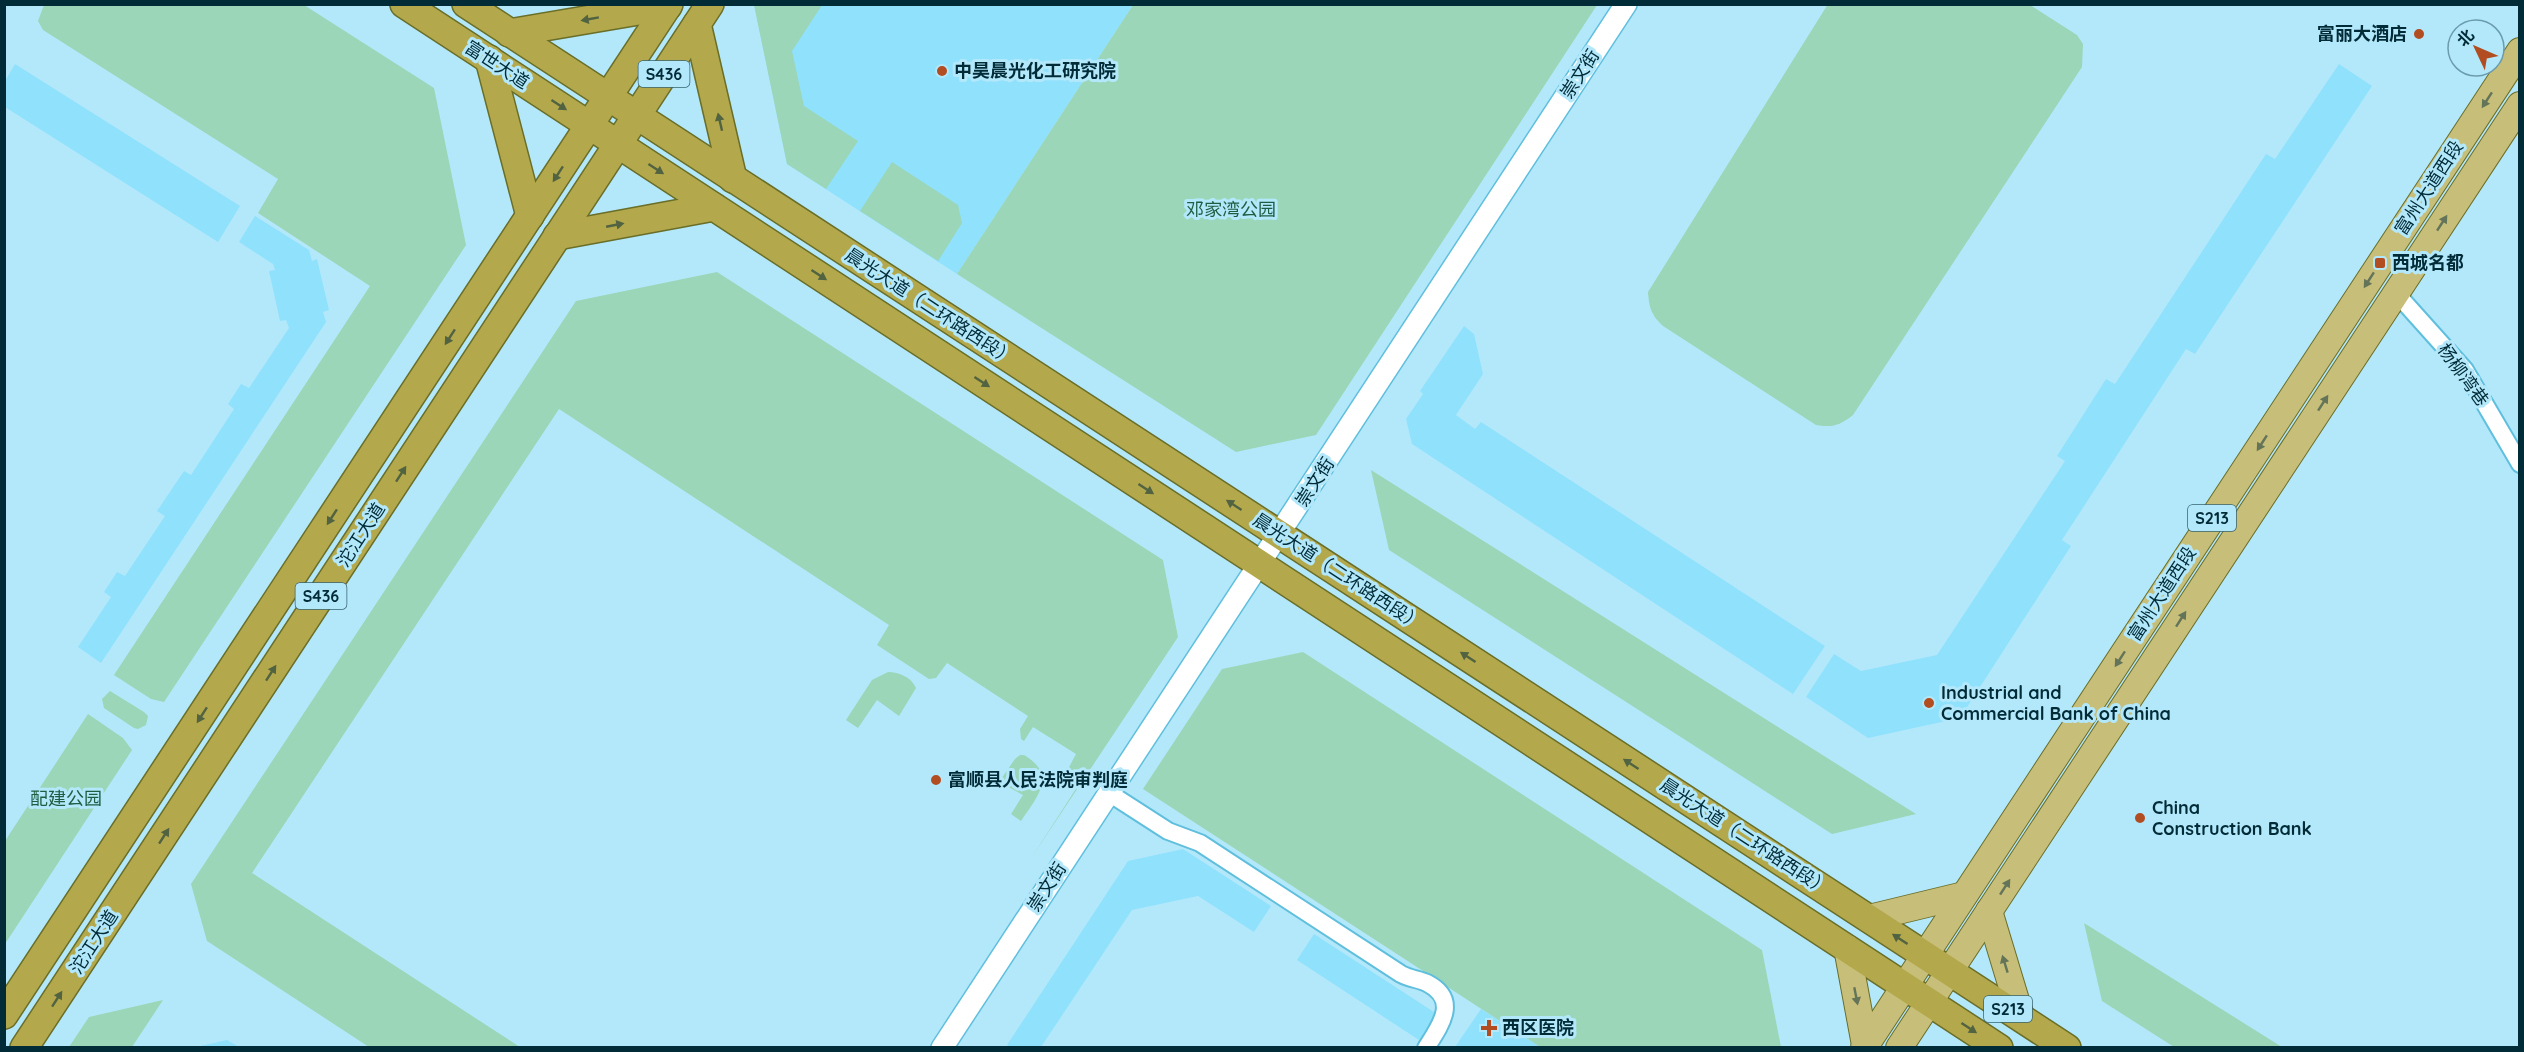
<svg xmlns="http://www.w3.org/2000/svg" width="2524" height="1052" font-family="Quicksand,'Noto Sans SC',sans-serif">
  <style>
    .built { fill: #90e1fc }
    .green { fill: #9ad6b7 }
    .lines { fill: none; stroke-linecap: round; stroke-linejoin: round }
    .minor-casing { stroke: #60bfdd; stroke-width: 20 }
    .tertiary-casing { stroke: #60bfdd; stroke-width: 24 }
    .primary-casing { stroke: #696e28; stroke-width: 28 }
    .trunk-casing { stroke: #696e28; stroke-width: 30 }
    .minor { stroke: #fff; stroke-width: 16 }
    .tertiary { stroke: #fff; stroke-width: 21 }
    .primary { stroke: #c7be79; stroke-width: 26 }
    .trunk { stroke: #b4a84c; stroke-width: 27 }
    .oneway { fill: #516340 }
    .oneway2 { fill: #647458 }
    .poi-dot { fill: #b24d21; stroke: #b3e8fb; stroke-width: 2 }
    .labels { text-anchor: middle; stroke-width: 6; stroke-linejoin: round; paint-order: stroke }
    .shield { fill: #b3e8fb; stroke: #366472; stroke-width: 1.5 }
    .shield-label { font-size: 16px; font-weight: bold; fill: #002b37 }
    .poi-label { font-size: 18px; font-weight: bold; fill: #002b37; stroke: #b3e8fb; text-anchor: start }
    .street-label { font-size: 18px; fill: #002b37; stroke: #b3e8fb }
    .park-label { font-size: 18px; fill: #1f5e42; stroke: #b3e8fb }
  </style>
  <rect width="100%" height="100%" fill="#b3e8fb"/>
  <g class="built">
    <path d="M754,4L1133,5L957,274L787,164Z"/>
    <path d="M15,64L240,206L218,242L5,107V81Z"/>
    <path d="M2339,64L2372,86L2195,354L2186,349L2062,540L2071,546L1960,718L1868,738L1806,697L1834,654L1861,671L1937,655L2065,461L2057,456L2106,379L2115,384L2266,154L2275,159Z"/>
    <path d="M255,216L309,250L312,261L317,259L329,310L323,312L326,322L101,663L78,647L111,597L104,592L117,572L125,576L165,516L157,511L184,471L191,475L234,409L228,404L241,384L249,388L289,328L286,320L280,321L269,271L275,270L273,264L239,242Z"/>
    <path d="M1464,326L1474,334L1483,374L1456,415L1475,429L1481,422L1825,646L1793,694L1412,444L1406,419L1423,394L1420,391Z"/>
    <path d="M1183,849L1271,906L1254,932L1198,896L1132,910L1041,1047H1011L1007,1045L1128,861Z"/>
    <path d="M1314,934L1437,1014L1419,1040L1297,960Z"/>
    <path d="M1481,1009L1540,1047H1455Z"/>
    <path d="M227,1040L239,1047H196Z"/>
  </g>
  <g class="green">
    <path d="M1828,4L2030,5L2077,35L2083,44L2082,67L1853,415C1840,425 1833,428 1816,425L1663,326C1651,315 1649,307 1648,292Z"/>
    <path d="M44,5H304L434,88L466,245L164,702L151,699L114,675L370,286L258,213L278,179L43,30L38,21Z"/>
    <path d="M754,5H822L792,51L804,106L858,141L826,189L787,164Z"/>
    <path d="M1133,5H1597L1316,435L1236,452L957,274Z"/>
    <path d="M892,162L958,205L962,223L938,261L860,211Z"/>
    <path d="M717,272L1163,560L1178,637L1030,860L1081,781L1067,771L1076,754L1033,727L1024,741L1021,739L1020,729L1028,716L947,663L936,678L929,679L877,645L889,625L559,409L252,873L520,1047H369L207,941L191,884L576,301Z"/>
    <path d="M1371,470L1916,814L1832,834L1389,550Z"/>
    <path d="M1303,652L1762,950L1781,1047H1540L1143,789L1222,669Z"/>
    <path d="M888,672C899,672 911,677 916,688L899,716L877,700L858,728L846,720L872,680Z"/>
    <path d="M110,691L144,712L148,716L146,725L138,729L134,728L104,708L102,699Z"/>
    <path d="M88,714L123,738L132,750L5,944V841Z"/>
    <path d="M1020,755H1024C1058,775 1037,797 1021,821L1011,814L1023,795L999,782L1015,759Z"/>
    <path d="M2084,923L2282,1047H2174L2102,1001Z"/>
    <path d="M163,1000L132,1047H69L89,1017Z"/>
  </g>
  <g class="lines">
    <g class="minor-casing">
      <g id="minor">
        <path d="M2396,293L2465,370L2520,464"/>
        <path d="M1109,793L1168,831L1200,843L1401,974C1410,979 1419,979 1427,983C1460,1000 1440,1026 1426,1048"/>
      </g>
    </g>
    <g class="tertiary-casing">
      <path id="tertiary" d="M942,1048L1626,4"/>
    </g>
    <g class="primary-casing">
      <g id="primary">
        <path d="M1989,911L2021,1017"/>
        <path d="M1869,918L1964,895"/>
        <path d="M1847,948L1865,1045"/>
        <path d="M1864,1048L2520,51"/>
        <path d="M1899,1048L2520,105"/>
      </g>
    </g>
    <g class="trunk-casing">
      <g id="trunk">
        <path d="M404,4L1999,1048"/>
        <path d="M466,4L2067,1048"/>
        <path d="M697,24L733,179"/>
        <path d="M509,33L668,6"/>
        <path d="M489,59L530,216"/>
        <path d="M557,236L714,207"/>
        <path d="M4,1015L669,4"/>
        <path d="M24,1048L710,4"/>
      </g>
    </g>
    <use href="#minor" class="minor"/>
    <use href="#tertiary" class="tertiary"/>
    <use href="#primary" class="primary"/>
    <use href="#trunk" class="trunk"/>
  </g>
  <defs><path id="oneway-solid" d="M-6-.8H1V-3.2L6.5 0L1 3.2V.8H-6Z" transform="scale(1.5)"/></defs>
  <g class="oneway">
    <use href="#oneway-solid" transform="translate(590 19) rotate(170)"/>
    <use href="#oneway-solid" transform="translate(559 105) rotate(33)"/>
    <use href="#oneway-solid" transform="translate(720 122) rotate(-103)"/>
    <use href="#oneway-solid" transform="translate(656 169) rotate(33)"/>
    <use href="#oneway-solid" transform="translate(558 174) rotate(123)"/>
    <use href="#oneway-solid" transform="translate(615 225) rotate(-11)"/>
    <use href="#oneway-solid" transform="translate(819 275) rotate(33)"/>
    <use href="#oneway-solid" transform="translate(450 337) rotate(123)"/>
    <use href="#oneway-solid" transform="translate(982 382) rotate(33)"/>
    <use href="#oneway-solid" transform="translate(401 474) rotate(-57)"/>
    <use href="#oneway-solid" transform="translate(1146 489) rotate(33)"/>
    <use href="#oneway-solid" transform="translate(1234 505) rotate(-147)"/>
    <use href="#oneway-solid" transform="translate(332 517) rotate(123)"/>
    <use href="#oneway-solid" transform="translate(1468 657) rotate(-147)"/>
    <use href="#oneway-solid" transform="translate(271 673) rotate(-57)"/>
    <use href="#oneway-solid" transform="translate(202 715) rotate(123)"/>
    <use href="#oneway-solid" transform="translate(1631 764) rotate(-147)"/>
    <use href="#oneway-solid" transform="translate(164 836) rotate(-57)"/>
    <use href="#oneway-solid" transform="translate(1900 939) rotate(-147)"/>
    <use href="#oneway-solid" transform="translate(57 999) rotate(-57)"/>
    <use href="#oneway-solid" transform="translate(1969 1028) rotate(33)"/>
  </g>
  <g class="oneway2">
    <use href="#oneway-solid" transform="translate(2487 100) rotate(123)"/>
    <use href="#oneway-solid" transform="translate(2442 223) rotate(-57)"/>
    <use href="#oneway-solid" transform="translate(2369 280) rotate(123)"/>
    <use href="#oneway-solid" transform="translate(2323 403) rotate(-57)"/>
    <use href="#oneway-solid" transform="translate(2262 443) rotate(123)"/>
    <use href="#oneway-solid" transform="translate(2181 619) rotate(-57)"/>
    <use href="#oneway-solid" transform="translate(2120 659) rotate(123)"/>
    <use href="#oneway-solid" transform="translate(2005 887) rotate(-57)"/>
    <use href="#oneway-solid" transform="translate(2005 964) rotate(-107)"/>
    <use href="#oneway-solid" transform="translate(1856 996) rotate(79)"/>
  </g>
  <g class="poi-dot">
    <circle cx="2419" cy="34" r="6"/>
    <circle cx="942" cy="71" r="6"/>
    <rect x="2374" y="257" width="12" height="12" rx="3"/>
    <circle cx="1929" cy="703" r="6"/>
    <circle cx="936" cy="780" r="6"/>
    <circle cx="2140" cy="818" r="6"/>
    <path d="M1486 1019h6v6h6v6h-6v6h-6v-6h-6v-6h6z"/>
  </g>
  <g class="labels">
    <g class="shield">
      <rect x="638.5" y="61" width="51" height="26" rx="4.5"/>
      <rect x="2188" y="505" width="48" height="26" rx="4.5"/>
      <rect x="295.5" y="583" width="51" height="26" rx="4.5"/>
      <rect x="1984" y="996" width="48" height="26" rx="4.5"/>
    </g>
    <g class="shield-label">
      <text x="664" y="80">S436</text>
      <text x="2212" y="524">S213</text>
      <text x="321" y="602">S436</text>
      <text x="2008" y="1015">S213</text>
    </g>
    <g class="poi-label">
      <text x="2407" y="40" text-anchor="end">富丽大酒店</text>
      <text x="954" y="77">中昊晨光化工研究院</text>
      <text x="2392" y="269">西城名都</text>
      <text x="1941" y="699">Industrial and<tspan x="1941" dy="21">Commercial Bank of China</tspan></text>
      <text x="948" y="786">富顺县人民法院审判庭</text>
      <text x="2152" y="814">China<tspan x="2152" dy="21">Construction Bank</tspan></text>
      <text x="1502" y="1034">西区医院</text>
    </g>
    <g class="street-label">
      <text transform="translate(497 65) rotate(33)" y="6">富世大道</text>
      <text transform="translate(1580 74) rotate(-57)" y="6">崇文街</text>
      <text transform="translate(2429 188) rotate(-57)" y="6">富州大道西段</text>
      <text transform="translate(930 307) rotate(33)" y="6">晨光大道（二环路西段）</text>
      <text transform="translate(2463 375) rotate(54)" y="6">杨柳湾巷</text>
      <text transform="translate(1315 482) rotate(-57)" y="6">崇文街</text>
      <text transform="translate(361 535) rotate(-57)" y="6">沱江大道</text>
      <text transform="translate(1338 572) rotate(33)" y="6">晨光大道（二环路西段）</text>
      <text transform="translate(2162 594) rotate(-57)" y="6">富州大道西段</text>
      <text transform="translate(1745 837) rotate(33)" y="6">晨光大道（二环路西段）</text>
      <text transform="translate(1047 887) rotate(-57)" y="6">崇文街</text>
      <text transform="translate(94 942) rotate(-57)" y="6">沱江大道</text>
    </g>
    <g class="park-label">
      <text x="1231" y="216">邓家湾公园</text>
      <text x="66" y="805">配建公园</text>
    </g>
  </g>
  <rect width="2524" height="1052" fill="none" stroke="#002b37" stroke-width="12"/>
  <g transform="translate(2476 48) rotate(314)"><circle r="28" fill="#b3e8fb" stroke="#6b9cad" stroke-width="1.5"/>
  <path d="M0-4.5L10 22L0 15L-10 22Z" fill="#b24d21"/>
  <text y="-9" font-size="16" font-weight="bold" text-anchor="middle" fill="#002b37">北</text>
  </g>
</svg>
